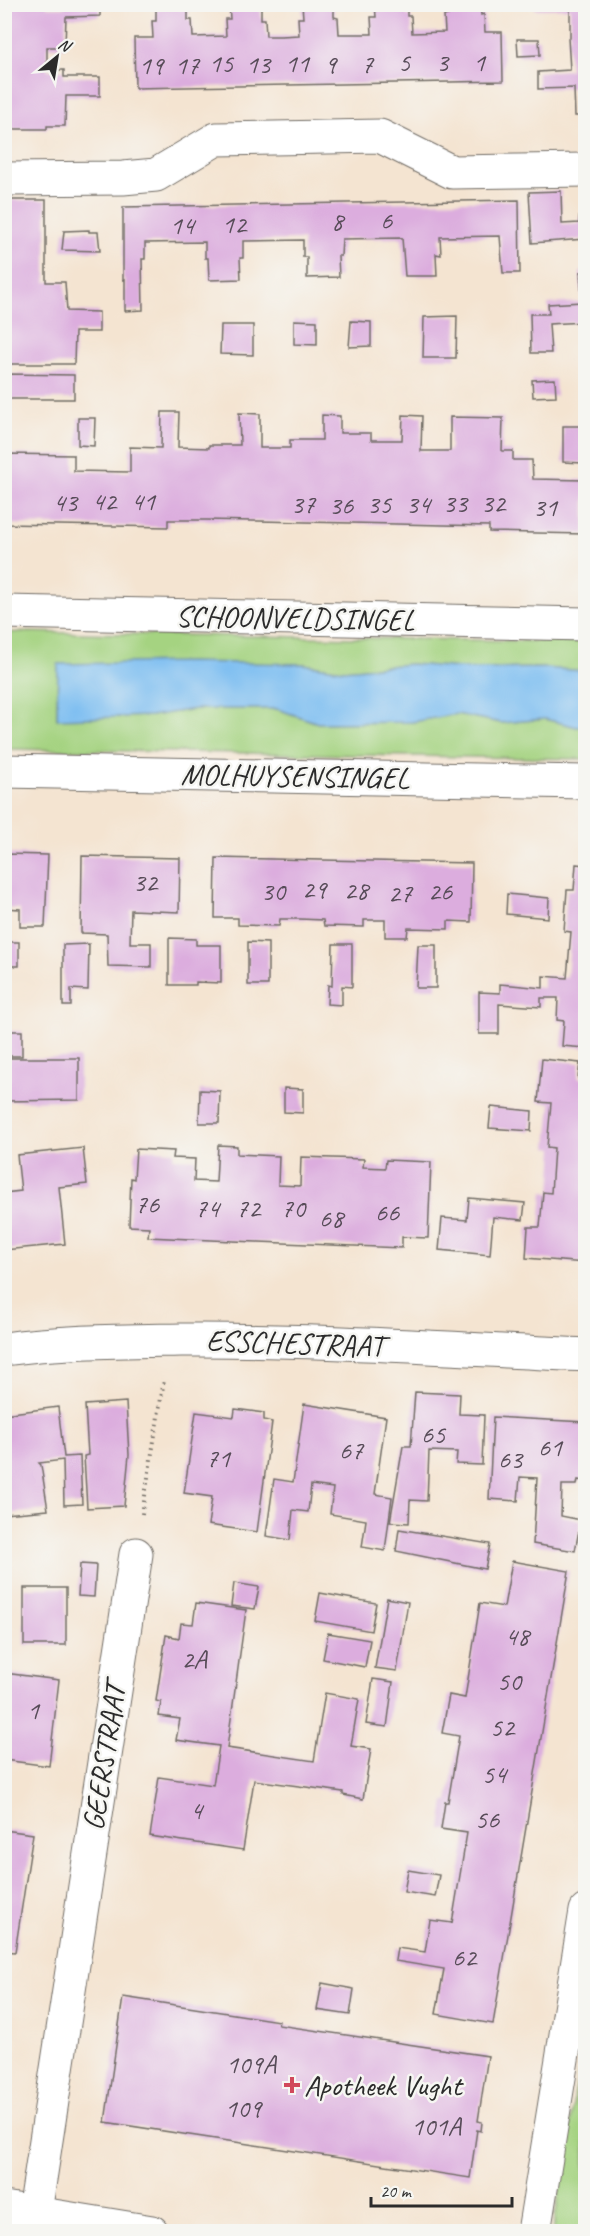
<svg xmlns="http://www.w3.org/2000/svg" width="590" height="2236" font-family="Caveat,sans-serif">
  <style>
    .green { fill: #a5d381; stroke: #687f56; stroke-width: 1.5 }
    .water { fill: #7cbdf1; stroke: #54748e; stroke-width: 1.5 }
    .building { fill: #dcadde }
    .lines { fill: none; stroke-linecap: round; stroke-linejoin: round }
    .minor-casing { stroke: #716c65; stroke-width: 35 }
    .path { stroke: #716c65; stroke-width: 4; stroke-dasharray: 1.5 4.5; stroke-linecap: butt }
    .minor { stroke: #fff; stroke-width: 33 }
    .poi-dot { fill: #d1495b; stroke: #f6f6f2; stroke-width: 2 }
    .labels { text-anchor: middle; stroke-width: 5; stroke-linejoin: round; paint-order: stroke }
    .number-label { font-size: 27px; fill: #574c58 }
    .street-label { font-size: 30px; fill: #2b2b2b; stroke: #f6f6f2 }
    .poi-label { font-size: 30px; fill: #2b2b2b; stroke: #f6f6f2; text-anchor: start }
  </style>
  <rect width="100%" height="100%" fill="#f6f6f2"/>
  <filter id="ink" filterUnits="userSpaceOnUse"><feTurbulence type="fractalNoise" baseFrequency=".0167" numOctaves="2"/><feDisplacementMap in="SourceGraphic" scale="12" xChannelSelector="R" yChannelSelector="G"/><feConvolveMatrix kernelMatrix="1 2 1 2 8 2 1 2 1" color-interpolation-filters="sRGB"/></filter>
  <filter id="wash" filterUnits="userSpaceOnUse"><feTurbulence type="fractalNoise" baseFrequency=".008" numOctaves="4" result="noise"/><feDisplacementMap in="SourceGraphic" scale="24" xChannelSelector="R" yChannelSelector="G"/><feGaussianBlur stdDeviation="1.35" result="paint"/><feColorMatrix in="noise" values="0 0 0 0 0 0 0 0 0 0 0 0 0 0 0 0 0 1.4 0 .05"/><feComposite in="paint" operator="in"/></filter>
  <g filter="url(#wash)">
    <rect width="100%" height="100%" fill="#f4e4d1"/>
    <g class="green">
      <path d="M21,632L585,642V671L544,668L472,669L411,664L343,670L303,664H58L57,718L151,716L195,709H277L318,723L412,722L457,714L501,723L545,719L577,727L585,726V759L5,749L4,633Z"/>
      <path d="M585,2030V2231H553Z"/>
    </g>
    <path class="water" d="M187,662L303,664L343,670L411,664L471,669L544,668L585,671V726L577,727L545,719L501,723L457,714L412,722L318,723L277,709H195L151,716L57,719L58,664Z"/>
    <g id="blocks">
      <g class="building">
        <path d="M4,4H47V7H65V4H100V16L66,17L65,47H47V70H64V77H100V96H66L65,126H47V129H4Z"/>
        <path d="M156,4H188V20H192L193,37L226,36L225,19H230L229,4H261V19H265L266,36H281L299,35L298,18H303L302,4H334V17L338,18L339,34H372L371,17H376L375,4H407V16H411L412,33L445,32L444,16L448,15V4H480L481,15L484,14L485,32H502L503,81L135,88L134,38H153L152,21H156Z"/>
        <path d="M535,4H585V116H575L574,88L538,89V72L570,70L568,38H570V8L535,9Z"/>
        <path d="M517,39H539L540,55L518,56Z"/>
        <path d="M561,191L562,224L579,223V217H585V239L532,243L529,192Z"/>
        <path d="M5,200H46V282H65L67,311L99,312V332H75L74,364H5Z"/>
        <path d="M519,200L520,273H503L500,236L440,237L441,255L436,254L437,276H405L402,238L342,239L341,256H338L339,277L307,278V257H303V240L243,241V258H240L241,279L209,280L208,258H205V242L145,243V259H142L143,310L125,311V279L123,280V207Z"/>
        <path d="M89,230V232H98L100,251L62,250L64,231Z"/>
        <path d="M585,271V333H584L583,322L549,324L551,353H531L530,314H549L548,304L582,302L580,272Z"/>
        <path d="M457,316L456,358H423L424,317Z"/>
        <path d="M294,320L317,321V345L294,344Z"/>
        <path d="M351,321L371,322V346L349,347Z"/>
        <path d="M221,325H253V355L220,354Z"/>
        <path d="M4,374L74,375V399H4Z"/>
        <path d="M555,379L556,396L533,397L532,380Z"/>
        <path d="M162,412H179L178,447L209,448V445H240L239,413L260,414V448H290V440H322V415L340,416V433H371V440H402L403,415L422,416L421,451H450V417L503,418L502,451H513V460H532L533,479L585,480V534L489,532V526L207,520H168V527L4,524V454L74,455V471L130,472V447L161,448Z"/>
        <path d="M78,418H95L94,446L78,445Z"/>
        <path d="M563,426H583V463L563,462Z"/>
        <path d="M4,854L48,855L45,927H20V909L4,908Z"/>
        <path d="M82,856L180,858L179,912L131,910L130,943H151V967L108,966L107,934L81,933Z"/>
        <path d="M216,858L472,863L471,922L448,921V929L408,928L407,937H385V920H364V927L324,926L323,920L300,919H280L279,926L238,925V918H215Z"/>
        <path d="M576,864L585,865V1048L562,1046L564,1021L557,1020L558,998H541V1007L499,1004V1034H479V992L500,993V984L543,988V976L567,978L571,932L564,931L567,890H574Z"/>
        <path d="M507,894L549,898L548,918L506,914Z"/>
        <path d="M169,938L196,939V945H221V983L196,982V985H169Z"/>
        <rect x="4" y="942" width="15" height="24"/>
        <path d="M248,942L268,943V985H248Z"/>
        <path d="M89,944L88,990L71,989V1006H63V945Z"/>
        <path d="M333,944H352V987L342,986V1005L327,1004L328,985L332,986Z"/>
        <path d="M418,945H436V988H416Z"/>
        <rect x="4" y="1031" width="18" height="25"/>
        <path d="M4,1058H79V1100L4,1101Z"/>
        <path d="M542,1059L580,1063L578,1078L585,1079V1263L526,1258L528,1227H540L543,1192L551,1193L554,1148L547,1147L551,1103L538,1102Z"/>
        <path d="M284,1088L303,1089V1113L284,1112Z"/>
        <path d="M200,1090L220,1091L219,1123H199Z"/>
        <path d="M491,1107L532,1111L531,1131L489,1128Z"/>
        <path d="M218,1145L237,1146V1154L279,1156L278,1185L300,1186L301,1157L364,1159L363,1167L385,1168L386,1160L431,1162L428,1238L402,1237V1248L233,1241L148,1237L149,1227L129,1226L131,1178L134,1179L136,1149L174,1151L173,1158L195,1159L194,1181L216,1182Z"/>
        <path d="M83,1148L87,1184L59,1187L65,1244L4,1250V1193L21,1191L17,1155Z"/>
        <path d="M469,1198L525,1203L523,1220L493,1217L490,1255L439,1250L442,1218L467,1220Z"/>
        <path d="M415,1392L460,1394L459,1414L484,1415L482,1465L456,1464L457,1452L429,1451L427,1501L410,1500L409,1523L390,1522L403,1446H411Z"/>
        <path d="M126,1402L129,1455L124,1506L87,1508L84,1456L88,1455L85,1405Z"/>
        <path d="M304,1404L386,1417L375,1494L392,1497L385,1551L362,1547L366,1520L330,1514L333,1488L311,1485L308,1512L293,1510L290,1540L266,1536L274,1479L293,1482Z"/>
        <path d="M58,1407L64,1457L80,1456L82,1504L64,1505L63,1460L39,1463L41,1465L48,1510L5,1514L4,1414Z"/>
        <path d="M235,1409L264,1413V1420L272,1422L257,1532L208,1525L212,1497L184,1493L196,1412L234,1417Z"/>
        <path d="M493,1417L585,1422V1478H583V1481L578,1480L577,1485H562L561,1516L581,1520L575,1551L533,1544L537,1478L520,1477L518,1501L489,1499Z"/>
        <path d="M399,1529L490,1544L485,1569L396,1551Z"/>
        <path d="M512,1561L569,1571L493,2024L436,2014L444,1969L395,1961L397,1948L425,1952L430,1920L452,1923L467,1833L441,1829L445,1802H448L459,1736L442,1733L449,1695L465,1698L480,1603L504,1607Z"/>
        <path d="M80,1564L96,1565L94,1597L78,1596Z"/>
        <path d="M234,1583L259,1587L255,1609L231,1606Z"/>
        <rect x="24" y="1588" width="42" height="57"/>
        <path d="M320,1593L376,1603L371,1631L315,1621Z"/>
        <path d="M387,1598L408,1602L397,1671L375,1668Z"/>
        <path d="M196,1603L246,1610L227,1748L314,1761L325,1693L359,1699L351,1746L371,1749L363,1799L343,1795V1792L254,1780L243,1850L150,1836L159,1777L213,1785L219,1746L176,1740L180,1719L159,1716L161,1702L156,1701L166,1635L179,1638L181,1623L193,1624Z"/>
        <path d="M328,1633L370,1640L365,1667L323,1659Z"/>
        <path d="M4,1673L59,1680L49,1766L4,1760Z"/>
        <path d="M373,1679L393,1682L387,1727L366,1724Z"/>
        <path d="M4,1830L33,1834L15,1952L4,1951Z"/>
        <path d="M408,1870L439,1875L435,1897L404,1892Z"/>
        <path d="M322,1983L354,1989L350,2015L317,2010Z"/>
        <path d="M123,1997L279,2021L278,2025L488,2056L478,2121L482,2122L481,2131L477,2130L470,2178L105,2122Z"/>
      </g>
    </g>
  </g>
  <g filter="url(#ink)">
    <use href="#blocks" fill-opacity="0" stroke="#716c65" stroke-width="1.5"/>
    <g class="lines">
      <g class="minor-casing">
        <g id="minor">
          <path d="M4,179L123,178L156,175L216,139L380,136L452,172L586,170"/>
          <path d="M4,612L586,624"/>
          <path d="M4,771L586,782"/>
          <path d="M4,1349C63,1341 122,1341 181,1340C316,1339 451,1349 586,1355"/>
          <path d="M4,2208L152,2232"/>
          <path d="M35,2212L136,1554"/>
          <path d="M534,2232L586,1911"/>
        </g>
      </g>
      <path class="path" d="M142,1514L164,1380"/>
      <use href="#minor" class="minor"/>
    </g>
  </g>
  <path class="poi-dot" d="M289 2076h6v6h6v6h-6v6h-6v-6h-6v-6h6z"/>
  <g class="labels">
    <g class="number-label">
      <text x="404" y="71">5</text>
      <text x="442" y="71">3</text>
      <text x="479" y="71">1</text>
      <text x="221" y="72">15</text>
      <text x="297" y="72">11</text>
      <text x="258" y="73">13</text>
      <text x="330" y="73">9</text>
      <text x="367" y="73">7</text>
      <text x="151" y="74">19</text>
      <text x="187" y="74">17</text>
      <text x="386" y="229">6</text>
      <text x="337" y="230">8</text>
      <text x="234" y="233">12</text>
      <text x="182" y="234">14</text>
      <text x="104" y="510">42</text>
      <text x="143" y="510">41</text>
      <text x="65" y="511">43</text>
      <text x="455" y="512">33</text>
      <text x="493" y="512">32</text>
      <text x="303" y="513">37</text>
      <text x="379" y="513">35</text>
      <text x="418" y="513">34</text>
      <text x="341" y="514">36</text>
      <text x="545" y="516">31</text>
      <text x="145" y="891">32</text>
      <text x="314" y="898">29</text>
      <text x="356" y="899">28</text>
      <text x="273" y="900">30</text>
      <text x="440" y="900">26</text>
      <text x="400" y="902">27</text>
      <text x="147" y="1213">76</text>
      <text x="207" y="1217">74</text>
      <text x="248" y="1217">72</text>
      <text x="293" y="1217">70</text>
      <text x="387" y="1221">66</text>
      <text x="331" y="1227">68</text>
      <text x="433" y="1443">65</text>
      <text x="550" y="1456">61</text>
      <text x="351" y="1459">67</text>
      <text x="218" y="1467">71</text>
      <text x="510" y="1468">63</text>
      <text x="517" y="1645">48</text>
      <text x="194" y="1668">2A</text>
      <text x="509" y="1690">50</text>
      <text x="33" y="1719">1</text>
      <text x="502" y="1736">52</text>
      <text x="494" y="1783">54</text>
      <text x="196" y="1819">4</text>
      <text x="487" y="1828">56</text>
      <text x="464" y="1966">62</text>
      <text x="251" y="2073">109A</text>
      <text x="243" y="2117">109</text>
      <text x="436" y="2135">101A</text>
    </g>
    <g class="street-label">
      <text transform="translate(295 618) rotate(1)" y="10">SCHOONVELDSINGEL</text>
      <text transform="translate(295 776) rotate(1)" y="10">MOLHUYSENSINGEL</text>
      <text transform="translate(295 1343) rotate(2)" y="10">ESSCHESTRAAT</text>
      <text transform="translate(104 1757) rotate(-81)" y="10">GEERSTRAAT</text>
    </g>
    <g class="poi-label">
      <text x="304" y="2095">Apotheek Vught</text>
    </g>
  </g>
  <rect width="590" height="2236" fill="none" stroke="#f6f6f2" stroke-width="24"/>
  <g transform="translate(57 57) rotate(30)" stroke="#f6f6f2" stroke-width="4.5" paint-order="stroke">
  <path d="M0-4.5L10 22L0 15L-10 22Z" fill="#2b2b2b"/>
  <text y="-9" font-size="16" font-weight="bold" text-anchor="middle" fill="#2b2b2b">N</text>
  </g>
  <path d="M371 2197v9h141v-9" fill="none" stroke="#2b2b2b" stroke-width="3"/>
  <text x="380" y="2197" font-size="18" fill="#2b2b2b" stroke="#f6f6f2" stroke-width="4.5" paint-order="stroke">20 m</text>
</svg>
